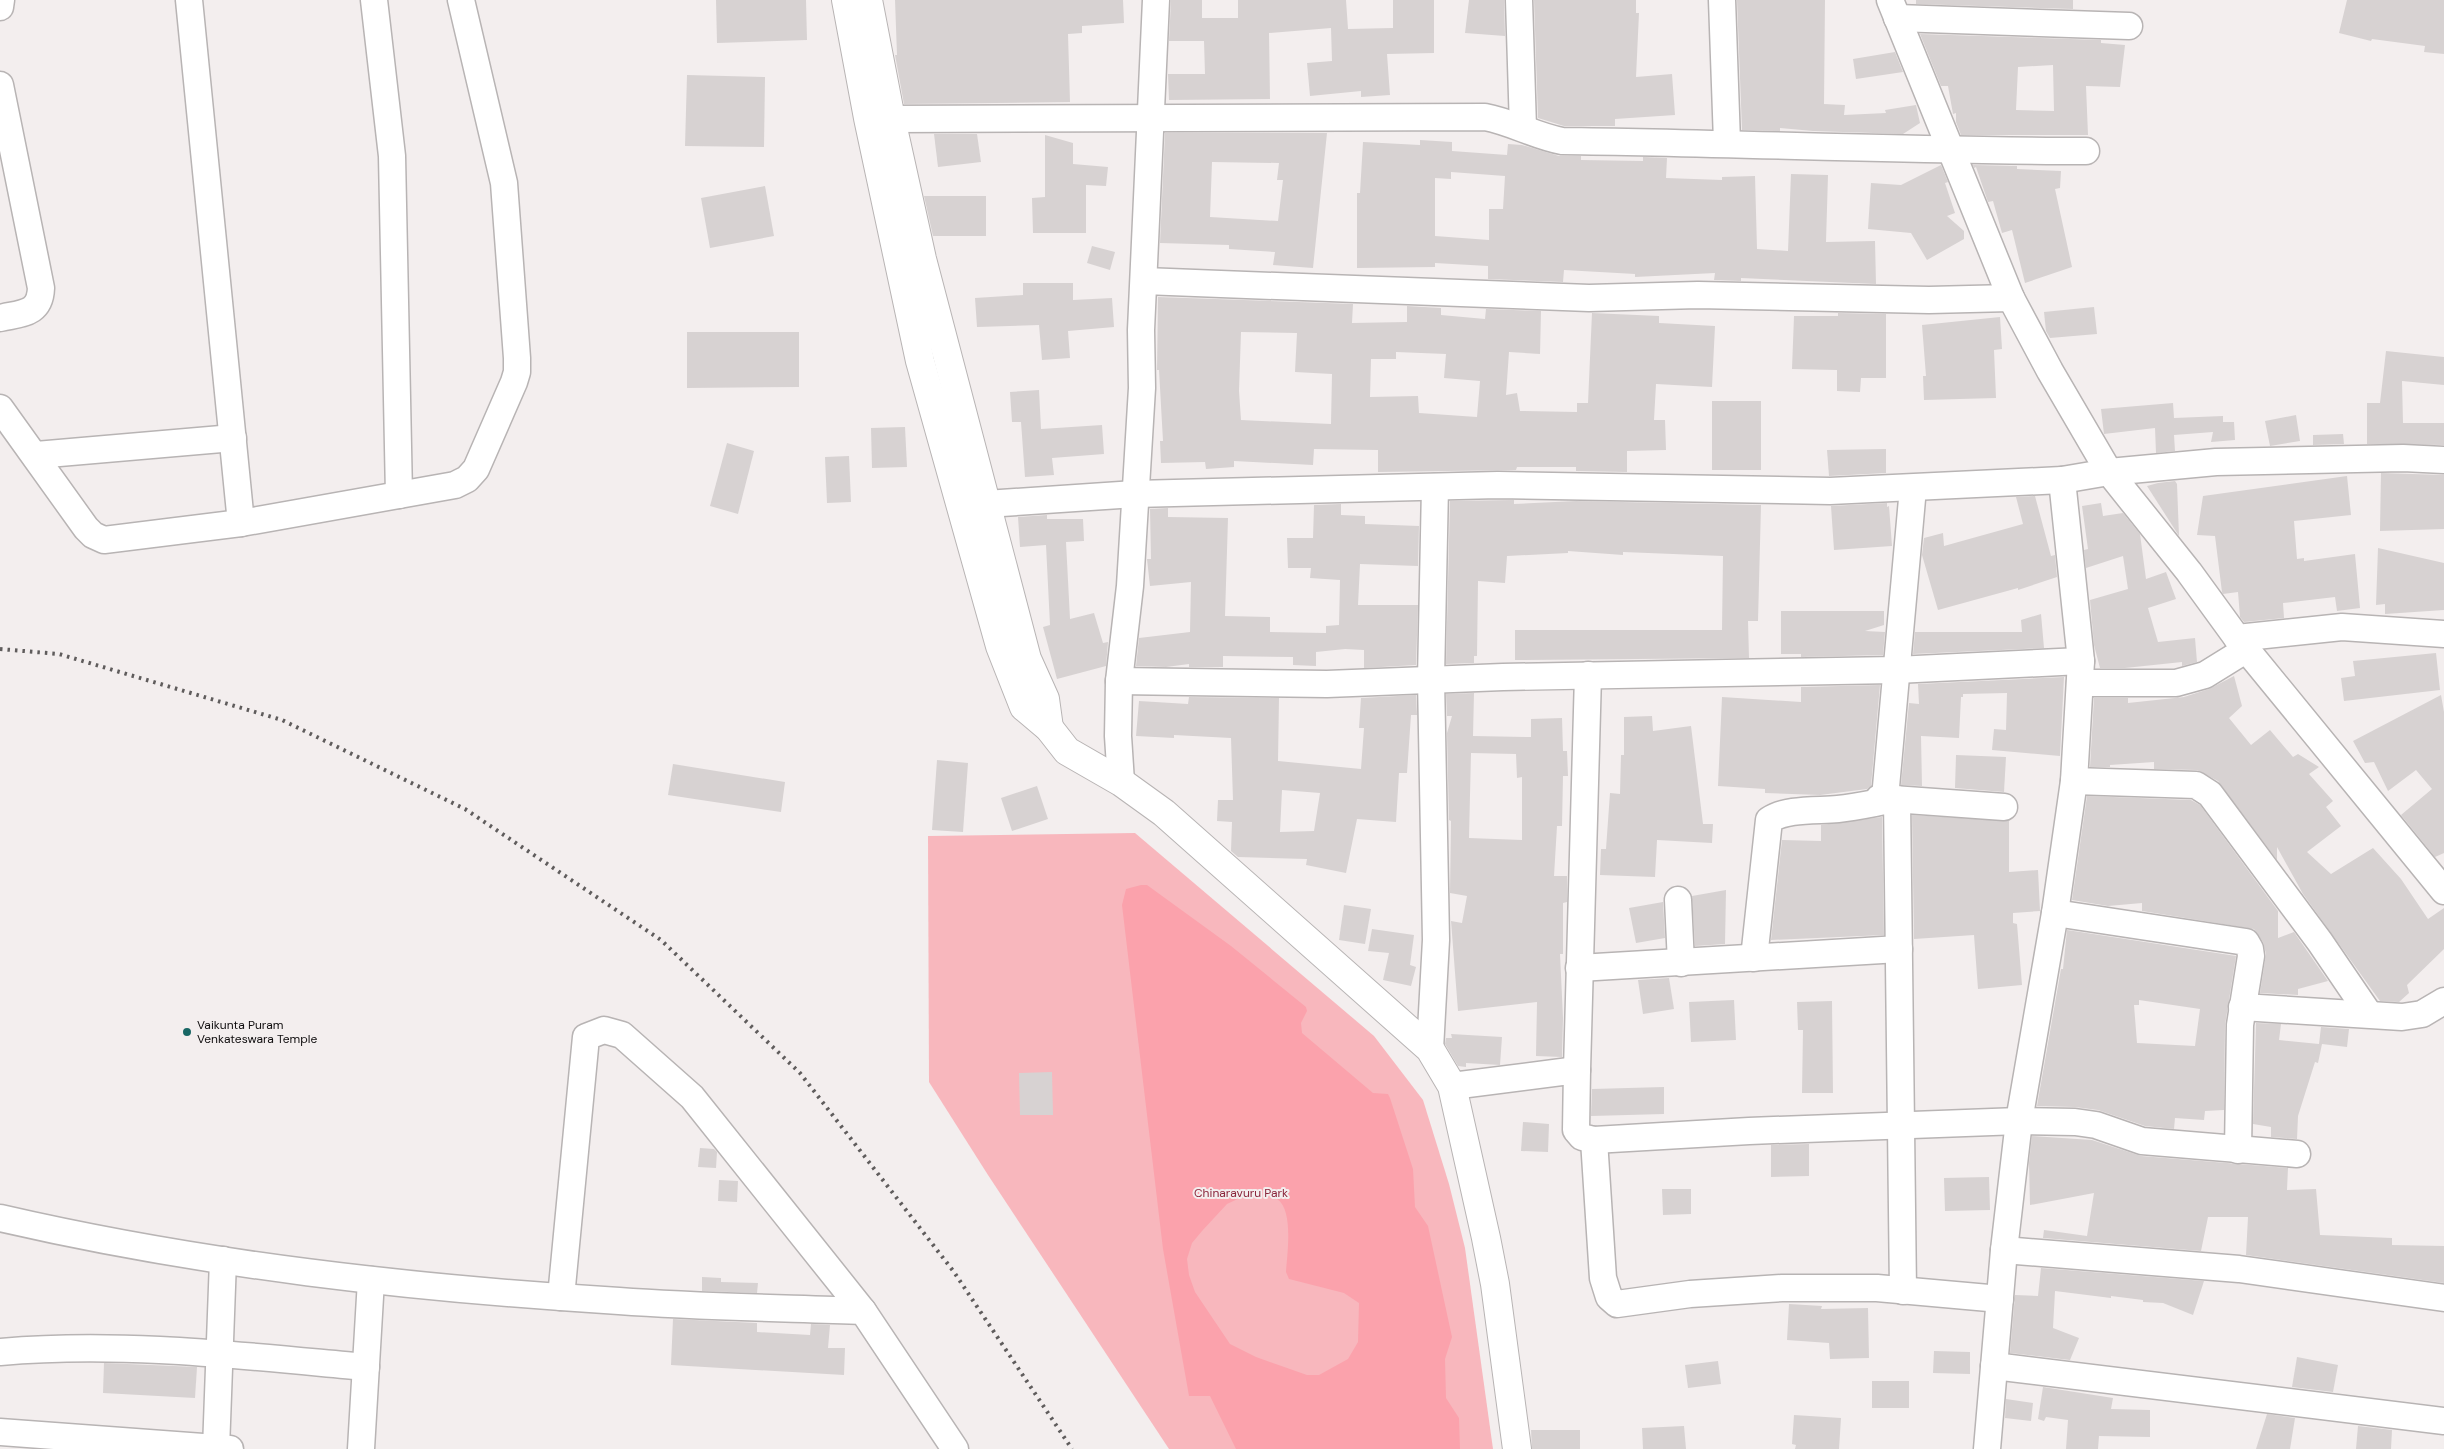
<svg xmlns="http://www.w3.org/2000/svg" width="2444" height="1449" font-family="'DM Sans',sans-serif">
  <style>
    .green { fill: #f8b7bd }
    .water { fill: #fba2ac; fill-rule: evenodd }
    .building { fill: #d7d2d2; fill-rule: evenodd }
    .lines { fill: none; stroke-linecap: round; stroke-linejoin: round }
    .minor-casing { stroke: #b8b4b4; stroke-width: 29 }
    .major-casing { stroke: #b8b4b4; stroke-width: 30 }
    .minor { stroke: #fff; stroke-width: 26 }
    .major { stroke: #fff; stroke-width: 28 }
    .rail { stroke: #5f5c5c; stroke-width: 4; stroke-dasharray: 2.5 5; stroke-linecap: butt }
    .poi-dot { fill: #186664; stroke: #f3eeee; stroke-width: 2 }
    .labels { text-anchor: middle; stroke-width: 4; stroke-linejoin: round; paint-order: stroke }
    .poi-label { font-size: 12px; fill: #0e0c0d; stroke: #f3eeee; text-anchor: start }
    .park-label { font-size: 12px; fill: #8a253b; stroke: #f3eeee }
  </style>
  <rect width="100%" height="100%" fill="#f3eeee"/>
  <path class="green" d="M1135,833L1374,1036L1423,1100L1449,1184L1465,1248L1493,1449H1169L988,1175L929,1082L928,836Z"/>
  <path class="water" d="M1141,885H1147L1231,946L1306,1007L1307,1011L1301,1023L1302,1033L1373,1093L1388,1094L1390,1098L1413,1169L1415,1207L1428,1226L1452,1337L1445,1359L1446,1398L1459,1418L1460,1449H1236L1210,1396H1189L1163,1249L1122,905L1126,889ZM1246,1195C1255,1195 1269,1194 1277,1199C1294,1210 1287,1255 1286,1272L1289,1279L1344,1293L1359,1303L1358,1342L1348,1359L1319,1375H1307L1256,1357L1230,1344L1195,1292L1189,1275L1187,1259L1192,1243L1202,1231L1227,1204Z"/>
  <g class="building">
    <path d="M716,0H806L807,40L717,43Z"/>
    <path d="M895,0H1123L1124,23L1082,26V33L1068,34L1070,102L904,104L895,55H897Z"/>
    <path d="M1171,0H1202V18H1238V0H1346L1348,29L1393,28V0H1434V53L1387,54L1390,95L1361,97V91L1310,96L1307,63L1332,61L1331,28L1269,33L1270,99L1169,100L1168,74H1205L1204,41H1169Z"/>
    <path d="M1469,0H1504L1505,36L1465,33Z"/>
    <path d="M1534,0H1636V13H1639L1636,77L1672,74L1675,115L1615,119V126H1564L1538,118Z"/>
    <path d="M1737,0H1825L1824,104L1845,105L1844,115L1886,113L1885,110L1916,105L1920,123L1903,134L1813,131L1780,128V131L1742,130Z"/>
    <path d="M1916,0H2073V9L1916,4Z"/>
    <path d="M2347,0H2444V54L2424,52L2425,46L2372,39L2371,41L2339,33Z"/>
    <path d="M1920,34L2101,40V43L2125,45L2120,87L2086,86L2088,135H1961L1956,122V113L1953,114L1948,86H1941ZM2053,65L2054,111L2016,110L2018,67Z"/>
    <path d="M1895,52L1903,72L1856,79L1853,59Z"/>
    <path d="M687,75L765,77L764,147L685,146Z"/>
    <path d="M1165,133H1327L1313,268L1273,265L1275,252L1229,249V245L1160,243ZM1212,162L1279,163L1277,180H1283L1278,221L1210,217Z"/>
    <path d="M934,134H977L981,162L938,167Z"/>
    <path d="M1045,135L1073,143V164L1108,167L1106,186L1086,185V233H1033L1032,198L1045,197Z"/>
    <path d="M1420,140L1452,142V151L1507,155L1508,144L1522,145L1559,156H1581V160L1643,161V157L1667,158L1666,178L1722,180V177L1755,176L1757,249L1788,251L1791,174L1828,175L1826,242L1875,241L1876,284L1741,278V281L1714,280L1715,273L1635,277V274L1564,270L1563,282L1488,279V266L1435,263V267L1357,268V193H1360L1363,142L1420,145ZM1451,172L1505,176L1503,209H1489V240L1435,236V178L1451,179Z"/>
    <path d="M1941,165L1948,182L1945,183L1955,213L1947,216L1964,231V239L1927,260L1911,233L1868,229L1871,183L1901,185Z"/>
    <path d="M1973,165L2017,166V169L2061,171L2060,188L2055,189L2072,267L2025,283L2012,230L2002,233L1993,201L1988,202L1976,167L1974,168Z"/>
    <path d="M765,186L774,236L710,248L701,198Z"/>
    <path d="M924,196H986V236H933Z"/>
    <path d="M1092,246L1115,252L1110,270L1087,263Z"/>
    <path d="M1023,283H1073V300L1112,298L1114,327L1068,331L1070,358L1042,360L1039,325L977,327L975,298L1023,295Z"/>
    <path d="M1158,297L1353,304L1352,323L1407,322V306L1441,308V315L1485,319L1486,309L1541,311L1540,354L1509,352L1506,395L1517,393L1520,411L1577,412V403H1588L1592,313L1659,316V323L1715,326L1712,387L1656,384L1654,420H1665L1666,450L1627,451V472L1576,471V467H1517L1516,470L1378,472V450L1314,449L1313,465L1234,461V467L1206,469L1205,462L1161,463L1160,441H1163L1159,370H1157ZM1241,332L1297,333L1295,372L1332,374L1331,424L1241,420L1239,391ZM1396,352L1446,354L1444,378L1480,381L1477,417L1419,413L1418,396L1370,397L1371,359H1396Z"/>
    <path d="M2094,307L2097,334L2050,338L2046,331L2044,312Z"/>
    <path d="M1838,313L1886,314V378H1861L1860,392L1837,391V370L1792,369L1794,316H1838Z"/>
    <path d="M2000,317L2002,349L1994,350L1996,398L1924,400L1923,376H1926L1922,325Z"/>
    <path d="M687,332H799V387L687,388Z"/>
    <path d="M2386,351L2444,357V385L2402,381L2403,423H2444V445L2367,444V403H2380Z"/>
    <path d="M1039,390L1041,429L1102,425L1104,454L1052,458L1054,475L1025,477L1021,422H1012L1010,392Z"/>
    <rect x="1712" y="401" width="49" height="69"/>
    <path d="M2173,403L2174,418L2223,416V422H2234L2235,440L2211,442L2213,432L2174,435L2175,451L2156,453L2155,428L2104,434L2101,409Z"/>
    <path d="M2296,415L2300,441L2270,446L2265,421Z"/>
    <path d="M905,427L907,467L872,468L871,428Z"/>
    <path d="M2343,434L2344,444L2313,445V435Z"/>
    <path d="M727,443L754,451L738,514L710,506Z"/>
    <path d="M1886,449V473L1829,476L1827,450Z"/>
    <path d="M849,456L851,502L827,503L825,457Z"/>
    <path d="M2381,473L2444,475V529L2380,531Z"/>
    <path d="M2347,476L2351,515L2294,521L2297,559L2304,558V561L2355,554L2360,608L2337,611L2335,597L2283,603L2284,618L2244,622L2240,617L2238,592L2223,594L2222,592L2215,536L2197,535L2203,496Z"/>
    <path d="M2175,481L2177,484L2179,536L2147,486L2158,483Z"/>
    <path d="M2035,496L2051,556L2055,555L2057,577L2018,590V588L1938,610L1922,555L1924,538L1943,533L1944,546L2023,524L2016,497Z"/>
    <path d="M1514,500V504L1576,501L1761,505L1758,621H1748L1749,658L1515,660V630H1722L1723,556L1623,552V555L1568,551V553L1507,556L1505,583L1478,581L1477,656H1474V663L1446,664L1450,501Z"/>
    <path d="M1887,503V507L1889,506L1892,546L1834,550L1831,506Z"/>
    <path d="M2101,503L2103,516L2123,513L2140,534L2146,579L2166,572L2176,599L2148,608L2158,642L2195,638L2197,662L2182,666V662L2125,668H2100L2094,645L2090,600L2128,589L2123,556L2086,568L2084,550L2088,549L2082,506Z"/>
    <path d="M1341,504V515L1365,516V524L1419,526L1418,566L1360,564L1358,605H1418L1416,665L1364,668V650L1345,649L1316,652V666L1293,665V657L1223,656V667H1189V664L1166,667L1136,666L1139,638L1190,632L1191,582L1150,586L1147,559H1151L1150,509L1168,508V517L1228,518L1225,616L1270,617V632L1326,633V626L1339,625L1340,580L1310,578L1311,568H1288L1287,538H1313L1314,505Z"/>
    <path d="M1047,515V519H1083L1084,541L1066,542L1070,619L1094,613L1103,643L1108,642L1106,666L1057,679L1043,627L1050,625L1046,545L1020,547L1018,517Z"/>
    <path d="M2378,548L2444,563V610L2385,614V604L2376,605Z"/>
    <path d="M1781,611H1884V625L1865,631L1885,632L1883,655L1801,657V654H1781Z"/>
    <path d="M2041,614L2044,648L1913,654L1915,632H2022L2021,620Z"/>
    <path d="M2436,653L2440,690L2344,701L2341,678L2355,676L2353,661Z"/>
    <path d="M2234,676L2242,706L2229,718L2251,745L2270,730L2293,757L2298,754L2319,767L2309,774L2333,801L2326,807L2341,826L2307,852L2331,874L2373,848L2401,879L2428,919L2444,908V949L2407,985L2409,993L2399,1002L2380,1001L2303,894L2277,847V860L2218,781L2197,770L2154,769V762L2110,765V767H2090L2094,698H2128V703L2184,697L2209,689Z"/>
    <path d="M2064,677L2060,756L1992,750L1994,729L2006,730L2007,693L1963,694V697H1961L1959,738L1921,736L1922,786L1901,785L1909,703L1919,704L1918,684Z"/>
    <path d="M1880,685L1871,786L1867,789L1820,795L1765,793V789L1718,786L1722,697L1801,702V687Z"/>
    <path d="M1474,693L1473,736L1531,737V719L1562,718L1563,751H1567L1568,776H1563L1562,826H1557L1554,876H1567V902L1563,903V954H1560L1563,1018L1562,1057L1536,1056L1537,1002L1458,1011L1451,921L1462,923L1467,896L1450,893L1451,821L1449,820L1447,733L1452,716H1447L1446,694ZM1471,753L1516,754L1517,778L1522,777V840L1469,838Z"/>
    <path d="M1416,695L1417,715H1411L1407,773H1399L1396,822L1357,819L1346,873L1306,865L1307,859L1238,857L1231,851L1232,822L1217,821L1218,800H1233L1231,738L1174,735V738L1136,736L1139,701L1188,704L1189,697L1279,698L1278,761L1361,769L1364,728H1359L1361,698ZM1282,790L1320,793L1314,831L1280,832Z"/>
    <path d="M2441,695L2444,712V853L2435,857L2401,815L2432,789L2416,770L2388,791L2374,762L2365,763L2353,741Z"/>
    <path d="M1652,716L1653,731L1691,726L1703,824H1713L1712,843L1657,840L1655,877L1600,875L1601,849H1606L1610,793L1620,794L1621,755H1624V717Z"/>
    <path d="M1956,755L2006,757L2004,792L1955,788Z"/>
    <path d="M937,760L968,763L963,832L932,830Z"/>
    <path d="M673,764L785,782L781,812L668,795Z"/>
    <path d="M1037,786L1048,819L1012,831L1001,798Z"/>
    <path d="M2087,796L2191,800L2200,805L2278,911V938L2294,932L2328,981L2298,989V995L2260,993L2266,954L2263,942L2254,929L2142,911V903L2108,906L2072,900Z"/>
    <path d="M1912,815L2009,821V872L2038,870L2040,911L2013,913V923L2017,924L2022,985L1978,989L1974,935L1914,939Z"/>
    <path d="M1882,817L1884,935L1771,940L1782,840L1821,841V825Z"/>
    <path d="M1726,890L1725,944L1695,946L1692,896Z"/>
    <path d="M1663,902L1665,938L1636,943L1629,908Z"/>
    <path d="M1344,905L1371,909L1365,944L1339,940Z"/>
    <path d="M1372,929L1414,935L1410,965L1416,967L1411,986L1383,980L1389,953L1368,951Z"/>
    <path d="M2067,930L2236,956L2225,1025L2224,1110L2205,1111L2204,1120L2175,1118L2174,1129L2145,1126L2098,1110L2075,1107L2037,1106L2061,969H2063ZM2139,1000L2200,1009L2195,1046L2137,1043L2134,1005H2139Z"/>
    <path d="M1669,978L1674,1009L1643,1014L1638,980Z"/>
    <path d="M1734,1000L1736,1040L1691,1042L1689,1002Z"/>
    <path d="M1832,1001L1833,1093H1802L1803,1030H1798L1797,1002Z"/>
    <path d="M2256,1023L2281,1024L2279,1040L2319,1044L2321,1027L2349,1029L2347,1047L2322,1044L2318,1063L2315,1062L2298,1116L2297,1139L2271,1137V1127L2253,1124Z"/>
    <path d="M1451,1034L1502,1037L1500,1065L1466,1063V1067L1458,1066L1445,1044L1446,1038H1452Z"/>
    <path d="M1052,1072L1053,1115H1020L1019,1073Z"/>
    <path d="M1664,1087V1114L1591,1116L1592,1089Z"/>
    <path d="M1523,1122L1549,1124L1548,1152L1521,1151Z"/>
    <path d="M2032,1136L2092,1140L2141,1156L2288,1168L2287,1190L2316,1189L2320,1235L2392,1238V1245L2444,1246V1283L2246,1255L2248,1217H2208L2201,1251L2043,1238L2044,1230L2087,1236L2094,1193L2030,1205L2029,1163Z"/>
    <path d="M1809,1144V1176L1771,1177V1145Z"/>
    <path d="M700,1148L714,1149L717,1152L716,1168L698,1167Z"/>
    <path d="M1989,1177L1990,1210L1945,1211L1944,1178Z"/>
    <path d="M719,1180L738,1181L737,1202L718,1201Z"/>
    <path d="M1662,1189H1691V1214L1663,1215Z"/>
    <path d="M2041,1268L2204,1281L2193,1315L2163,1303L2143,1302V1300L2111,1296V1298L2055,1291L2053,1328L2079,1338L2070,1360L2010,1353L2015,1295L2038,1296Z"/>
    <path d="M702,1277L721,1278V1282L758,1283L757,1293L702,1291Z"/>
    <path d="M1789,1304L1822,1306L1821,1309L1868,1308L1869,1358L1830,1359L1829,1343L1787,1340Z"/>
    <path d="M673,1319L757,1323V1332L810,1335L811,1324L830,1325L828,1348H845L844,1375L671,1365Z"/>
    <path d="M1934,1351L1970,1352V1374L1933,1373Z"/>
    <path d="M2297,1357L2338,1365L2333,1392L2292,1387Z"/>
    <path d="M1718,1361L1721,1384L1688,1388L1685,1365Z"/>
    <path d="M104,1363L197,1367L195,1398L103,1393Z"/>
    <rect x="1872" y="1381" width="37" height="27"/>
    <path d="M2043,1387L2113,1398L2111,1409L2150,1410V1437L2099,1436L2098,1449H2066L2068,1420L2046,1417L2044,1421L2038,1419Z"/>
    <path d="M2006,1399L2033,1403L2031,1421L2005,1418Z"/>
    <path d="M2267,1414L2295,1418L2290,1449H2256Z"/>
    <path d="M1794,1415L1841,1418L1839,1449H1795L1796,1445L1792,1444Z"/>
    <path d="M1684,1426L1686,1449H1643L1642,1428Z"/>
    <path d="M2358,1426L2392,1430L2391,1449H2356Z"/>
    <path d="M1531,1430H1580V1449H1532Z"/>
  </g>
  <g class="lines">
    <g class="minor-casing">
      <g id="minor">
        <path d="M189,0L241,523"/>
        <path d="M374,0L392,156L399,495"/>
        <path d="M1519,0L1523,128"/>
        <path d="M1722,0L1727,142"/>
        <path d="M1890,0L2011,298L2050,371L2109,472L2189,572L2237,638L2342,627L2444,634"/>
        <path d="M0,7L1,0"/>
        <path d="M1897,18L2129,26"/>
        <path d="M0,85L41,288C40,315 21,313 0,318"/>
        <path d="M891,119L1485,117C1512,122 1535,136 1562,141C1737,143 1911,151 2086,151"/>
        <path d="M1144,281L1589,298L1698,295L1929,300L2011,298"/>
        <path d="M0,408L86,528L93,535L104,540L241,523L455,485L467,479L476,469L514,382L517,372V358L504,183L461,0"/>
        <path d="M36,455L233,438"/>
        <path d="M986,504L1135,494L1498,485L1830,491L2062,480L2109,472L2216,462L2403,458L2444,460"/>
        <path d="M2237,638L2444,891"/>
        <path d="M1119,681L1327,684L1503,677L1896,670L2081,661"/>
        <path d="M2080,683H2176L2205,675L2247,649"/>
        <path d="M2074,781L2196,785L2210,794L2320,942L2369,1014"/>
        <path d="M1121,782L1118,736L1119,681L1130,586L1142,388L1141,330L1156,0"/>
        <path d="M1879,798L2004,807"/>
        <path d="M1885,798L1913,488"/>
        <path d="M1678,900L1681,963"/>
        <path d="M2055,913L2246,942L2250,949L2251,956L2240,1025L2238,1150"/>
        <path d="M1754,958L1769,820C1787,808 1817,811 1838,809C1858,807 1878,802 1897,799L1903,1291"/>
        <path d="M1579,968L1899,949"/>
        <path d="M2242,1007L2402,1017L2422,1014L2444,1001"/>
        <path d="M1430,1049L1436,940L1431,679L1435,487"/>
        <path d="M1577,1070L1588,675"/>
        <path d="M1452,1086L1577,1070L1576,1130L1582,1137L1594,1140L1749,1131L2019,1121L2075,1122L2096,1125L2142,1141L2297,1154"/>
        <path d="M1594,1140L1603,1278L1609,1297L1617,1304L1690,1294L1782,1288H1877L2000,1299"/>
        <path d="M0,1218C203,1265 411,1288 619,1301C700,1307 782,1308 863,1311L955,1449"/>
        <path d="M2004,1250L2239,1269L2444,1298"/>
        <path d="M561,1297L586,1037L604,1030L622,1035L692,1097L863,1311"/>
        <path d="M0,1352C121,1341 245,1356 366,1367"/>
        <path d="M1994,1366L2444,1421"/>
        <path d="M0,1432L230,1449"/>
        <path d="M216,1449L223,1260"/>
        <path d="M361,1449L371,1280"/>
        <path d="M1987,1449L2004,1250L2019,1121L2055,913L2074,781L2081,661L2062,480"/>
      </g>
    </g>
    <g class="major-casing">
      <g id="major">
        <path d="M846,0L868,118L920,361L1000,646L1024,707L1049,728L1067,751L1121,782L1164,813L1430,1049L1452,1086L1486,1238L1495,1284L1517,1449"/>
        <path d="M868,0L891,119L922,259L1027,659L1045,699L1049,728"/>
      </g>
    </g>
    <use href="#minor" class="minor"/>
    <use href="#major" class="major"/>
    <path class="rail" d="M0,649L59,654L282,720L465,809L661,940L800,1073L954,1272L1072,1449"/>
  </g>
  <circle class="poi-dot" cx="187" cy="1032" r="5"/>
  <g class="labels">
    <g class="poi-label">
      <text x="197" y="1029">Vaikunta Puram<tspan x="197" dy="14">Venkateswara Temple</tspan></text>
    </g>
    <g class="park-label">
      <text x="1241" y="1197">Chinaravuru Park</text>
    </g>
  </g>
</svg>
